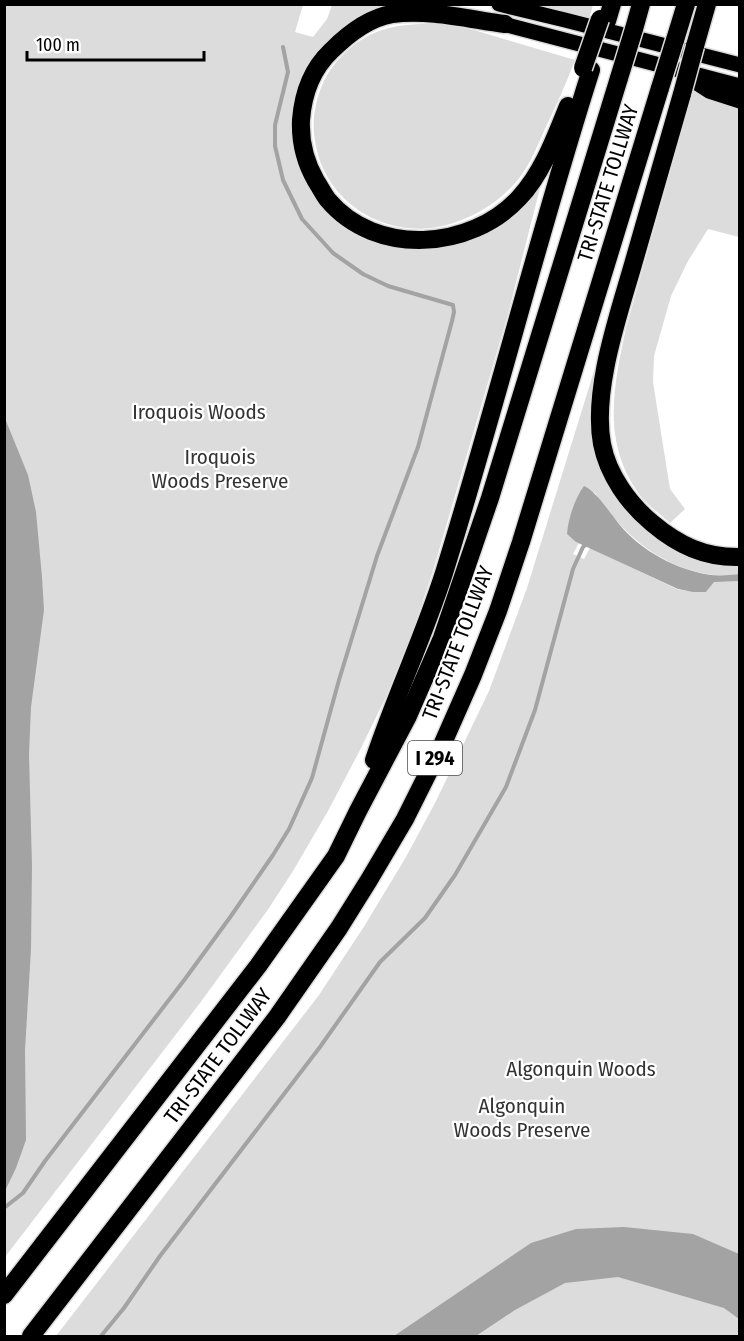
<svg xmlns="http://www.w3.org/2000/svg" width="744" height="1341" font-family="'Fira Sans Condensed',sans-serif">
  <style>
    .green { fill: #dcdcdc }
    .water { fill: #a3a3a3 }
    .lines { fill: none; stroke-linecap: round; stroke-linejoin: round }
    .stream { stroke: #a3a3a3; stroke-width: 4 }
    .major-casing { stroke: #dbdbdb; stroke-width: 18 }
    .highway-casing { stroke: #dbdbdb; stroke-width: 21 }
    .major { stroke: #000; stroke-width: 15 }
    .highway { stroke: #000; stroke-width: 18 }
    .highway-bridge-casing { stroke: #dbdbdb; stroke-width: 21; stroke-linecap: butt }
    .highway-bridge { stroke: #000; stroke-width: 18 }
    .labels { text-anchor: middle; stroke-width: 4.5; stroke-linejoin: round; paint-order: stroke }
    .shield { fill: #fff; stroke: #4c4c4c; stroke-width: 1.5 }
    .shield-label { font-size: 20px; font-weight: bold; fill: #000 }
    .street-label { font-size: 21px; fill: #000; stroke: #fff }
    .park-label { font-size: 21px; fill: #333; stroke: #fff }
  </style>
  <rect width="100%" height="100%" fill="#fff"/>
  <g class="green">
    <path d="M4,5H303L295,32L313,37L327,19L332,5H385L384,9L319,52L298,159L369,239L392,246L407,248H431L460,242L541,184L508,314L433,571L413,630L385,699L359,752L328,811L293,871L269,908L200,1003L5,1257Z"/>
    <path d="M523,5H593L589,19Z"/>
    <path d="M450,23L575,60C566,84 555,108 544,131C536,149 529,167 516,182C498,203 473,218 447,225C387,241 324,203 315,141C311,119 316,95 327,75C339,56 359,37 382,30C403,23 428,24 450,23Z"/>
    <path d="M693,92L717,98L739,108V237L708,229L688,261L671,296L654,356L653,382L670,489L685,509L670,523C661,515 650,507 642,498C601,444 613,389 626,328Z"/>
    <path d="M594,371L597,372L611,487L625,509L645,530L665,545L687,556L712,565L739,567V574C731,575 721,576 712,575C659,567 623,534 594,492L576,542L579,543L573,554L584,559L590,548L679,590L706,592L714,581H739V1336H56L319,995L365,925L406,857L435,803L489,691L527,588Z"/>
  </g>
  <g class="water">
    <path d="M4,416L28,475L36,512L42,577L44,610L31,707L29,754L32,866L31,949L25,1050L26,1140L16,1168L5,1191Z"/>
    <path d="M584,486C596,491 610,513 619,524C641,551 677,570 711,575C720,576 730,575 739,574V581L714,582L706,592H693L678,589L576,542L567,534C568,519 575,498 584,486Z"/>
    <path d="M624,1227L693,1234L739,1254V1319L724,1308L618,1277L565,1283L515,1310L476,1336H394L531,1243L576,1229Z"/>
  </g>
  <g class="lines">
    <g class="stream">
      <path d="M4,1208L23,1193L45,1161L185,979L231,916L273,855L289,829L312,778L339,680L377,556L418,447L452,321L454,312L453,305L388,286L363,274L333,253L302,219L283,180L275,146V125L288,72L283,47"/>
      <path d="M101,1336L124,1308L160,1256L320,1047L380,962L425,918L455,875L506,787L535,710L573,569L583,547L587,544"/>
    </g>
    <g class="major-casing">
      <g id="major">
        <path d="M499,4L565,20L740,65"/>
        <path d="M496,22L740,86"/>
        <path d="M689,78L709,91L740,101"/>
      </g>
    </g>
    <g class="highway-casing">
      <g id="highway">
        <path d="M607,21L612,4"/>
        <path d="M505,24C468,19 429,9 392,14C368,18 347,35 331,51C312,69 303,94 301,120C300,142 305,162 316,181C320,187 324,195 328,200C376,257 471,250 519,198C542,174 556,136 568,106"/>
        <path d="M634,29L641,4"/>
        <path d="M675,40L686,4"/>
        <path d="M695,46L707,4"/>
        <path d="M682,94C666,150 650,205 634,261C619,314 592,389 602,444C608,475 629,504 652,523C678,545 705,558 740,557"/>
        <path d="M374,760C395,697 424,636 444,573C496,406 538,236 591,70"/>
        <path d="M4,1295L258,966L336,856L358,811L408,716L442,638L490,498L619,78"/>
        <path d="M31,1336L277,1017L339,928L369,880L405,819L443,743L473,675L498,611L521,542L660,88"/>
      </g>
    </g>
    <use href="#major" class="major"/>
    <use href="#highway" class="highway"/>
    <g class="highway-bridge-casing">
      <g id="highway-bridge">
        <path d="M583,68L600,19"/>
        <path d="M619,78L634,29"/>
        <path d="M660,88L675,40"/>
        <path d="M682,94L695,46"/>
      </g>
    </g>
    <use href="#highway-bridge" class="highway-bridge"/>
  </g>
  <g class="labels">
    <rect class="shield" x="408" y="741" width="54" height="34" rx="4.5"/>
    <g class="shield-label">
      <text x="435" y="765">I 294</text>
    </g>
    <g class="street-label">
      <text transform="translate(608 183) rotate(-73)" y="7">TRI-STATE TOLLWAY</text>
      <text transform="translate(458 643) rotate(-69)" y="7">TRI-STATE TOLLWAY</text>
      <text transform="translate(218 1056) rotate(-53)" y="7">TRI-STATE TOLLWAY</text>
    </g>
    <g class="park-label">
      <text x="199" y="419">Iroquois Woods</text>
      <text x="220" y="464">Iroquois<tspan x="220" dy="24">Woods Preserve</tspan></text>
      <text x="581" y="1076">Algonquin Woods</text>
      <text x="522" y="1113">Algonquin<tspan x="522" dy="24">Woods Preserve</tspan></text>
    </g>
  </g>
  <rect width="744" height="1341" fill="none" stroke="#000000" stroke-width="12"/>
  <path d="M27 51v9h177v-9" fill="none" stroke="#000000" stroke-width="3"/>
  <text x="36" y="51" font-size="18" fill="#000000" stroke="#ffffff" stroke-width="4.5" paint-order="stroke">100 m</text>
</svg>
